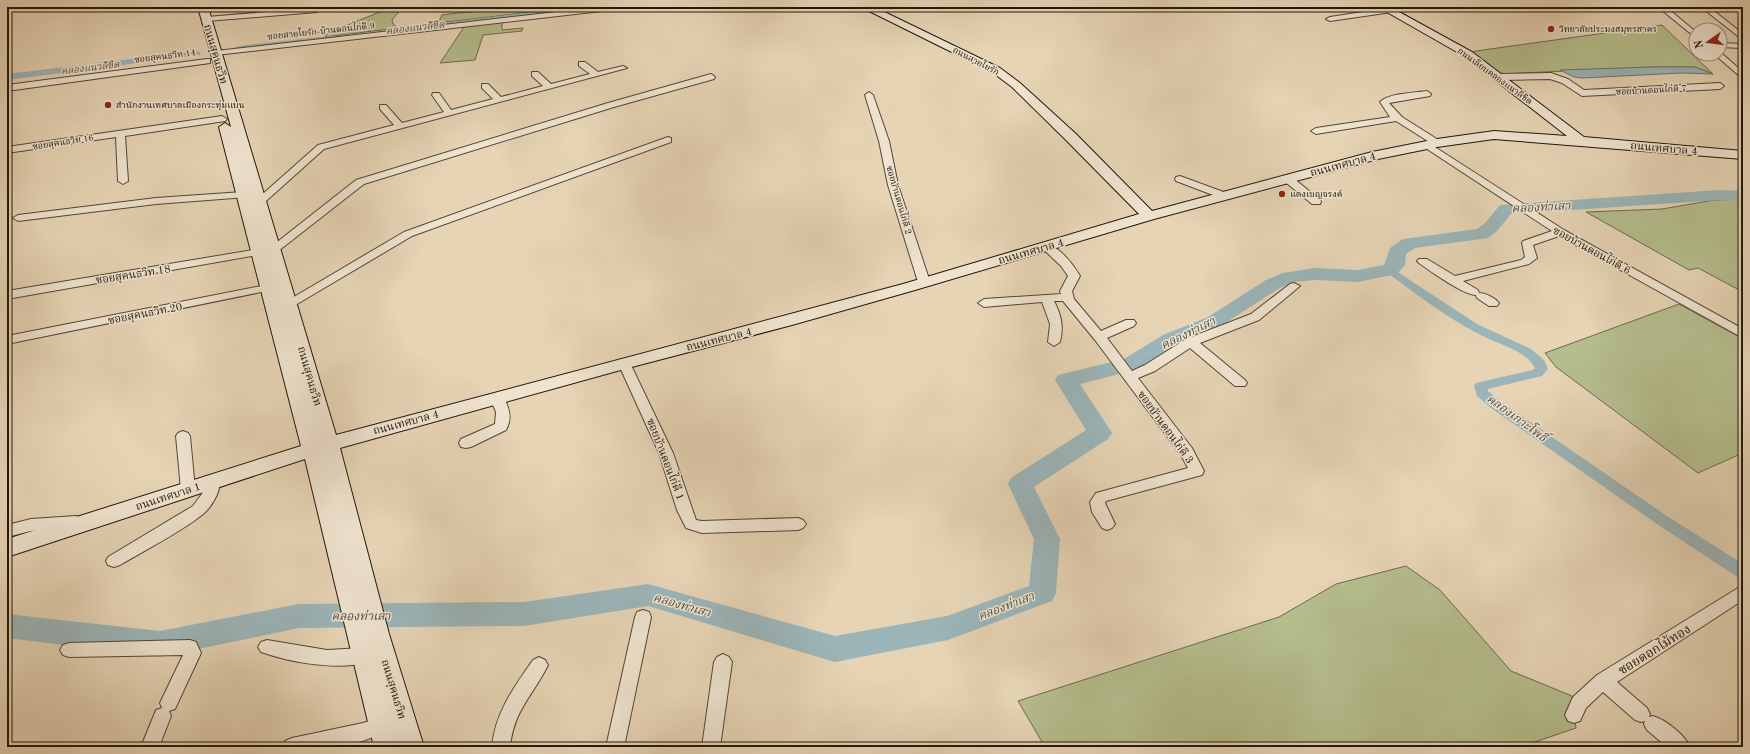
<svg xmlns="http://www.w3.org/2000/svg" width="1750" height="754" font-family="'Old Standard TT','Noto Serif Thai',serif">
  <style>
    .green { fill: #b5bd8d; stroke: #6b6a4c }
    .water { fill: #9bb5b9; stroke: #6a7673 }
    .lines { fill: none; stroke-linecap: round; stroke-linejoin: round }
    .canal { fill: #9bb5b9; fill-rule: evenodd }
    .river { fill: #9bb5b9; fill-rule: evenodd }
    .street-casing { stroke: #524635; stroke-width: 2 }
    .secondary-casing { stroke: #21170a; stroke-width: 2 }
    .street { fill: #efe3cf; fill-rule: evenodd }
    .secondary { fill: #efe3cf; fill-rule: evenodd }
    .poi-dot { fill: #8f2418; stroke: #efe3cf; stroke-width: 1.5 }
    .labels { text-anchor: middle; stroke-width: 3; stroke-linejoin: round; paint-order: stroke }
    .far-poi-label { font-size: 9px; fill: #21170a; stroke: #efe3cf; text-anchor: start }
    .far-street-label { font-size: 9px; fill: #21170a; stroke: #efe3cf }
    .far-water-label { font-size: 10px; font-style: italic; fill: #4c4e47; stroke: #efe3cf }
    .street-label { font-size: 11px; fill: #21170a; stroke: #efe3cf }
    .water-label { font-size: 12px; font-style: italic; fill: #4c4e47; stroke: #efe3cf }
    .near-street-label { font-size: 13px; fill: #21170a; stroke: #efe3cf }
  </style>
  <rect width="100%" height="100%" fill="#e6d4b5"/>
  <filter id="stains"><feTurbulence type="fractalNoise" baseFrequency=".005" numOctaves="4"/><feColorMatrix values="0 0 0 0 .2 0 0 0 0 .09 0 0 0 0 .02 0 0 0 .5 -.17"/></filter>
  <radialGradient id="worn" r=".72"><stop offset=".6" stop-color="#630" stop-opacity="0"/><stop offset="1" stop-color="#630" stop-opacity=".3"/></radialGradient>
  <g class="green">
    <path d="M392,7H403L392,20L393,24L398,28L325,37L328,33Z"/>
    <path d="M542,7H574L438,23L442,15C475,10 508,11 542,7Z"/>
    <path d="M502,22V30L523,28L522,31L483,35L475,60L440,63L464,27Z"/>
    <path d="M1662,25L1713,74L1695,67H1652L1500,74L1469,52Z"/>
    <path d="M1743,199V292L1698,268L1689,270L1586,212L1662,209L1714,200Z"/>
    <path d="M1679,304L1743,339V453L1698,473L1556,367L1545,353Z"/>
    <path d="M1406,566L1440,590L1511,671L1572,696L1576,728L1520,747H1045L1018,701L1279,617L1336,584Z"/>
  </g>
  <path class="water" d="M1652,67H1695L1713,74L1682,73L1582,78L1574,77L1560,70Z"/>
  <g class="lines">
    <g class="canal">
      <path d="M574,7H597L593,9L399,32L395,30L399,28Z"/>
      <path d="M331,36L335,38L334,40L238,50L234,48L238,46Z"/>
      <path d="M197,51L201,53L200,55L7,80V74Z"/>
      <path d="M1390,267L1477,324L1531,349L1544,360L1548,369L1542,376L1488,389V391L1501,402L1667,516L1743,564V578L1737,577L1657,524L1491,408L1477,396L1474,386L1476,383L1533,370L1535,368C1527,352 1504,346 1489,339C1452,322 1419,296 1386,272L1384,270Z"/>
    </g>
    <path class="river" d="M1720,190L1743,191V201L1720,200L1511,214L1496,232L1488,238L1415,248L1406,254L1405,265L1397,274L1358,282L1315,280L1294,282L1280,288L1222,325L1177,345L1139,369L1080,384L1112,433L1108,439L1034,487L1060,539L1056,593L1052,601L948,640L835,662L648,606L524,626L299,628L160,657L7,638V614L160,631L299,604L524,602L648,584L835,636L947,616L1029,586L1034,539L1008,484L1011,478L1086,430L1055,380L1058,375L1124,359L1163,335L1208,317L1266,280L1283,273L1315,268L1358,270L1384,265L1390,248L1403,239L1477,229L1484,224L1500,205Z"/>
    <g class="street-casing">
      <g id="street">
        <path d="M600,7H623L619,9L216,55L212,53L216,51Z"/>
        <path d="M1658,7H1666L1696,32V38Z"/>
        <path d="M1701,7H1709L1743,34V40Z"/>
        <path d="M1731,7H1743V11L1732,9Z"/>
        <path d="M314,8H317V12L207,21L203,19L207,17Z"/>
        <path d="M1389,8H1392V12L1330,21L1326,19L1330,17Z"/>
        <path d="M1720,43L1743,44V48L1720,47Z"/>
        <path d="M1720,52L1743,72V79L1714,54H1720Z"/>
        <path d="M207,59H210V63L7,91V85Z"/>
        <path d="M579,62H585L598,72L623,66L627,68L324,149L256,210L252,211L247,208L318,145L394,125L380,109V105H386L402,123L444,112L432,95L433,93H439L451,110L493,99L482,88V84H488L501,97L543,86L532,76V72H538L551,84L590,74L579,66Z"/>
        <path d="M1551,73L1568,79L1584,90L1720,83L1724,86L1720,89L1582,96L1562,83L1550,79L1499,80L1495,77L1499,74Z"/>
        <path d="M711,74L715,77L714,79L614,107L364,184L277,252H269L267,250L356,180L608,103Z"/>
        <path d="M1427,91L1431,94L1430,96L1389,103L1402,117L1440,141V145H1434L1396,121L1316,134L1311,131L1316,128L1390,117L1380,102C1389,93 1414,93 1427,91Z"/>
        <path d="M869,92L873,95L889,141L898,185L930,282L928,284L924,285L918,282L888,185L879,141L865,95Z"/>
        <path d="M222,116L227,119L225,121L125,136L128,181L123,184L118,181L116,137L7,153V147Z"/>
        <path d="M668,137L671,138V142L412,236L292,307L288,308L282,304L404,232Z"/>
        <path d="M1427,142L1564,230L1743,329V338L1559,236L1533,245L1537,258L1529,264L1463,281L1478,290L1479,293C1486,293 1495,298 1499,303L1497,306H1489L1477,298L1476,295C1464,295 1430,271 1419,263L1417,261L1419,259H1427L1455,276L1521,260L1525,257L1522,243L1523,241L1552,231L1424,147L1422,145Z"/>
        <path d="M1180,176L1229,194L1230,196L1225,199L1221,198L1176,181L1175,179L1176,177Z"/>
        <path d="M1288,176L1292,177L1320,200L1321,202L1320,204H1312L1284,181L1283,179L1284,177Z"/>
        <path d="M243,192L248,195L247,197L156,204L18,221L13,218L18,215L156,198Z"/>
        <path d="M1046,244C1060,247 1073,264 1080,276L1072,291L1074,299L1101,331L1126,320H1134L1136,323L1134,326L1107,338L1132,371L1145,365L1186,339L1251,314L1290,284L1294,283L1300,286L1259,320L1200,343L1245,380L1247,383L1245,386H1235L1190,348L1155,371L1138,378L1192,448L1204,471L1202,475L1106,501L1105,503L1115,524L1112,528L1107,530L1102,528L1092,512L1090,502L1096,493L1188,468L1181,455L1095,340L1063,301H1054C1061,315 1064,326 1060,342L1054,346L1048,342L1050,324L1042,302L984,307L978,303L984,299L1061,294L1060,291L1068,276L1061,266L1041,247Z"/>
        <path d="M259,249L265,252L263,254L7,299V291Z"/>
        <path d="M277,283L281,284L283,286L281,288L7,344V336Z"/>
        <path d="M624,359L629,360L630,363L673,453L696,520L702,521L798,518L803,520L806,524L803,528L798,530L702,533L686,528L677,510L659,453L618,363L619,360Z"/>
        <path d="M497,394L502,395C509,406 513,418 506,430L471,447L466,448L461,447L459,443L461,439L495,424L496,412L490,398L492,395Z"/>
        <path d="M183,431L188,433L190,436L195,489L193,493L188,494L183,493L181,489L176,436L178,433Z"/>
        <path d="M213,476L218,477C224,488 211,508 202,515C179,533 145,550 120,565L114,567L108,565L106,561L108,557L193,506L204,491L208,477Z"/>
        <path d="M76,516L81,518L84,522L81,526L31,531L7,537V525L31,519Z"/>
        <path d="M1743,585V600L1617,682L1647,708L1650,714L1649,717L1653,716C1666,720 1685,735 1690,747H1667L1647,730L1644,724L1645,721L1641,722L1635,720L1603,692L1586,708L1580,721L1574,723L1568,721L1565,715L1573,697L1597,675Z"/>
        <path d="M643,610L649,612L651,617L624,747H606L635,617L637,612Z"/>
        <path d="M190,640L196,642L201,653L175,709L169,711L171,716L159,747H141L156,710L162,708L160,703L183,655L69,657L63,655L60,650L63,645L69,643Z"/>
        <path d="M267,640L327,650L363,648L369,651L372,656L369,661C341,672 289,662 261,652L258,647L261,642Z"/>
        <path d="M723,654L729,657L732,662L720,747H702L714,662L717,657Z"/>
        <path d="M539,657L545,660L548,665C533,696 514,709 510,747H492C495,713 514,687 533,660Z"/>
        <path d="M385,716L391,718L394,724L391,730L363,741L333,747H283L285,741L292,738L363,723Z"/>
      </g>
    </g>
    <g class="secondary-casing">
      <path id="secondary" d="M198,7H208L336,435L903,284L1139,214L1065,139L1012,87L992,72L861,7H874L1000,68L1020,83L1076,134L1152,211L1372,152L1437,139L1494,131L1567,136L1464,56L1378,7H1390L1472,52L1584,137L1743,151V159L1494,139L1437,147L1378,159L1154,219L915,290L792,325L628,368L340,448L389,634L424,747H374L305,459L7,557V539L301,446L219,127L225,123L231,127Z"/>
    </g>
    <use href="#street" class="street"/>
    <use href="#secondary" class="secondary"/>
  </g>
  <g class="poi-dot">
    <circle cx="1551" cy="29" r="4"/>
    <circle cx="108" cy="105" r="4"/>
    <circle cx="1282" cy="194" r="4"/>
  </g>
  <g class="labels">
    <g class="far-poi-label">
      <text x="1559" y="32">วิทยาลัยประมงสมุทรสาคร</text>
      <text x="116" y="108">สำนักงานเทศบาลเมืองกระทุ่มแบน</text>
      <text x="1290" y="197">แดงเบญจรงค์</text>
    </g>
    <g class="far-street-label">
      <text transform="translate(321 31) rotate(-6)" y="3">ซอยสายใยรัก-บ้านดอนไก่ดี 9</text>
      <text transform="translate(165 56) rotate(-7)" y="3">ซอยสุคนธวิท 14</text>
      <text transform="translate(976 61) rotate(28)" y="3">ถนนสายใยรัก</text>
      <text transform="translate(1495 76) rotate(36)" y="3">ถนนเลียบคลองแนวลิขิต</text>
      <text transform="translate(1651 90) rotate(-3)" y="3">ซอยบ้านดอนไก่ดี 7</text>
      <text transform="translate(63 142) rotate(-9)" y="3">ซอยสุคนธวิท 16</text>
      <text transform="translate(899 200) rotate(74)" y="3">ซอยบัานดอนไก่ดี 2</text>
    </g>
    <g class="far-water-label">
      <text transform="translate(415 27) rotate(-7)" y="4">คลองแนวลิขิต</text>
      <text transform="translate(90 67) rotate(-7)" y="4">คลองแนวลิขิต</text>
    </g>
    <g class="street-label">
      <text transform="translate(216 54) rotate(74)" y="4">ถนนสุคนธวิท</text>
      <text transform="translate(1664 148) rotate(5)" y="4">ถนนเทศบาล 4</text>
      <text transform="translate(1343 164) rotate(-15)" y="4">ถนนเทศบาล 4</text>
      <text transform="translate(1592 250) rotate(29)" y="4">ซอยบ้านดอนไก่ดี 6</text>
      <text transform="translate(1031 251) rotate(-16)" y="4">ถนนเทศบาล 4</text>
      <text transform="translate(133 274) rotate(-9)" y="4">ซอยสุคนธวิท 18</text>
      <text transform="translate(145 313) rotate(-11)" y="4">ซอยสุคนธวิท 20</text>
      <text transform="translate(719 339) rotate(-14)" y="4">ถนนเทศบาล 4</text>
      <text transform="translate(310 376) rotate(74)" y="4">ถนนสุคนธวิท</text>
      <text transform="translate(406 422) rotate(-15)" y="4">ถนนเทศบาล 4</text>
      <text transform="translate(1166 427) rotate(54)" y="4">ซอยบัานดอนไก่ดี 3</text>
      <text transform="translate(666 459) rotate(69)" y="4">ซอยบัานดอนไก่ดี 1</text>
      <text transform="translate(168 496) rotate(-18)" y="4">ถนนเทศบาล 1</text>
      <text transform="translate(394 689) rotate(73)" y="4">ถนนสุคนธวิท</text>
    </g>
    <g class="water-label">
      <text transform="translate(1541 207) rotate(-3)" y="4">คลองท่าเสา</text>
      <text transform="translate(1188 333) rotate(-26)" y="4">คลองท่าเสา</text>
      <text transform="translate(1517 418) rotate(36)" y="4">คลองเกาะโพธิ์</text>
      <text transform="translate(682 605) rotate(16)" y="4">คลองท่าเสา</text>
      <text transform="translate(1006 606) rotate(-21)" y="4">คลองท่าเสา</text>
      <text x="361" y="620">คลองท่าเสา</text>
    </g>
    <g class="near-street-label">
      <text transform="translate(1654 649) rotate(-32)" y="5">ซอยดอกไม้ทอง</text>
    </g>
  </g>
  <rect width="1750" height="754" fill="none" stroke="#e6d4b5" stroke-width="24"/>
  <rect x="8" y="8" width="1734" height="738" fill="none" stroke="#21170a" stroke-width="2"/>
  <rect x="12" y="12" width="1726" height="730" fill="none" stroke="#21170a"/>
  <g transform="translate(1708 42) rotate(256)"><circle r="19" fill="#efe3cf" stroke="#9d9180"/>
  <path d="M0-3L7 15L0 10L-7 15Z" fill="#8f2418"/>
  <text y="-6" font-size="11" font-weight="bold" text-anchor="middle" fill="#21170a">N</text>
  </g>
  <rect width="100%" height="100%" filter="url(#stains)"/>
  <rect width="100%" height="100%" fill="url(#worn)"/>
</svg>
